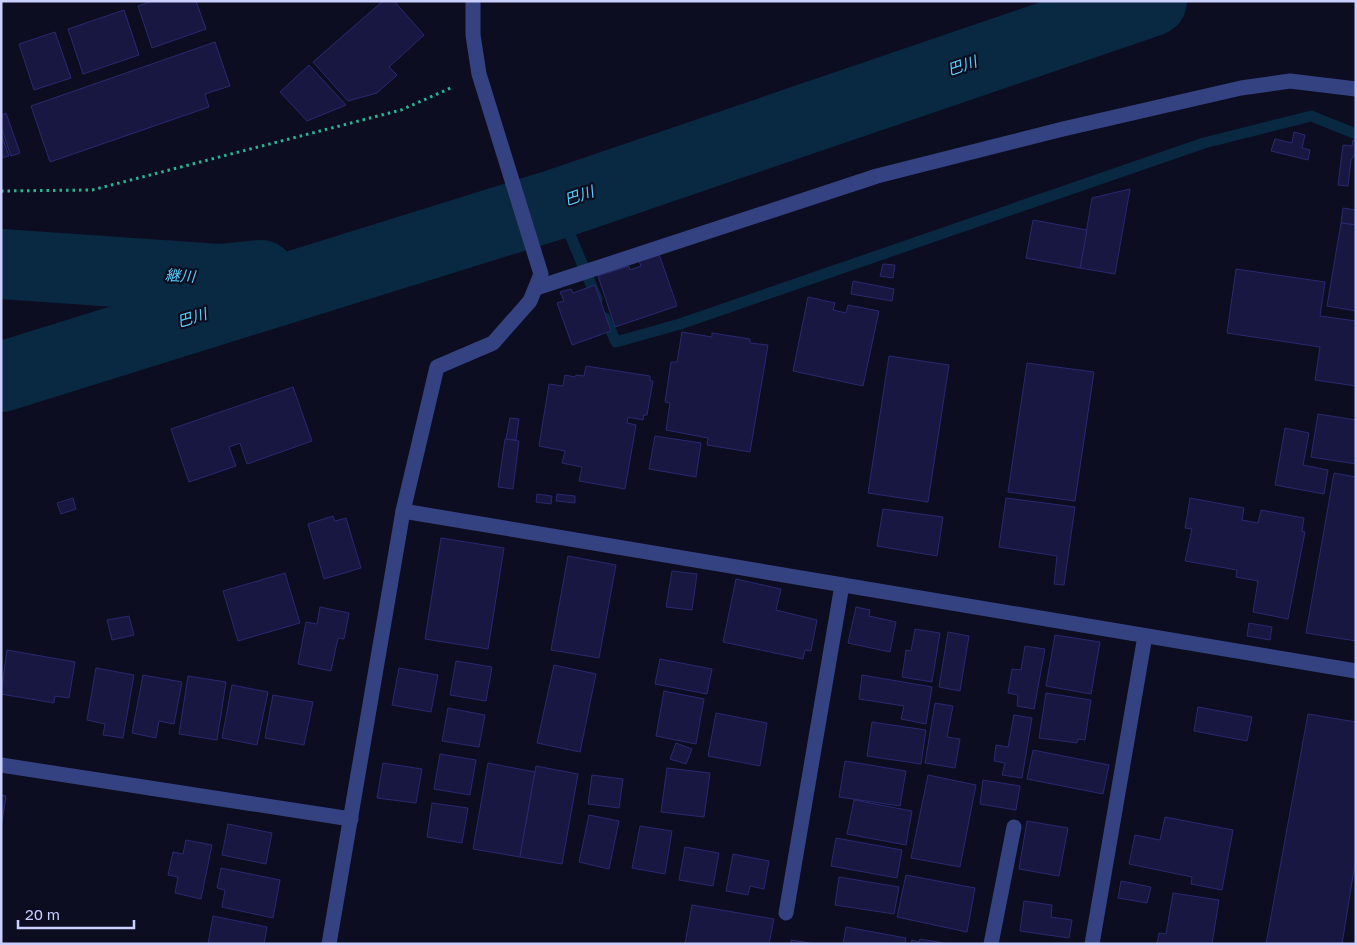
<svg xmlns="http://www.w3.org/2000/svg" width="1357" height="945" font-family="'Golos Text','Noto Sans JP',sans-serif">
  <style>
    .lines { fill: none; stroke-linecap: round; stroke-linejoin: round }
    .stream { stroke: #092942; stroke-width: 11 }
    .river { stroke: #092942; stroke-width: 70 }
    .building { fill: #181742; stroke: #29296f }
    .path { stroke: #29b591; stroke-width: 3; stroke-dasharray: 2.5 4; stroke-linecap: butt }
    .minor { stroke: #354281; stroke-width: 15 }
    .labels { text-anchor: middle; stroke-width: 4.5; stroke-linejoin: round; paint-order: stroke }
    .water-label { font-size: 15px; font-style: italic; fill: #5ad4ff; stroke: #0c0d21 }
  </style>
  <rect width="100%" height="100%" fill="#0c0d21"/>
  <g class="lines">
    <g class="stream">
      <path d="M557,204L597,299"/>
      <path d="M605,318L616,342L680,324L1204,143L1311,116L1356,134"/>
    </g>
    <g class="river">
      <path d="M1,264L219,279L261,275"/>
      <path d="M1,377L557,204L1152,1"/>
    </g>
  </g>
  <g class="building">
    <path d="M152,1H196L206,29L152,48L138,6Z"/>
    <path d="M383,1H394L424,35L389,67L397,75L377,93L348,101L313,62Z"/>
    <path d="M124,10L139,55L83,74L68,29Z"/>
    <path d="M55,32L71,78L34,90L19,44Z"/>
    <path d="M215,42L230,86L205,94L209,107L50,162L31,106Z"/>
    <path d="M309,65L346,105L307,121L280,92Z"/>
    <path d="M6,113L20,153L11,156L1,127V115Z"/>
    <path d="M1294,132L1305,135L1302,148L1310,150L1308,160L1271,151L1275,139L1292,143Z"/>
    <path d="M1,133L9,156L1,158Z"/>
    <path d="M1353,140L1356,141V153L1351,160L1348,186L1338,185L1343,145L1352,146Z"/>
    <path d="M1130,189L1115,274L1080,268L1092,198Z"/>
    <path d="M1343,208L1356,210V225L1341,223Z"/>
    <path d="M1033,220L1087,230L1080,268L1026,258Z"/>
    <path d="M1341,223L1356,225V311L1327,306Z"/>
    <path d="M659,254L677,306L615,327L598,276L629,266L630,270L641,266L639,261Z"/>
    <path d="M883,264L895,265L893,278L880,276Z"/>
    <path d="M1236,269L1325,282L1320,316L1356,321V386L1315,380L1320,347L1227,333Z"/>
    <path d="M853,281L894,289L892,301L851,294Z"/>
    <path d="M595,285L611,331L572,345L557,303L564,301L560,292L571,289L573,293Z"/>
    <path d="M808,297L835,303L833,310L846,313L848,305L879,311L863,386L793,371Z"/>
    <path d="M682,332L712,337V333L750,339V343L768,345L750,452L707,445L708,438L666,430L670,403L665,402L671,362H677Z"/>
    <path d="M889,356L949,365L928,502L868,493Z"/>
    <path d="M1027,363L1094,372L1075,501L1008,492Z"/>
    <path d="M586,366L650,376V381H653L647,415H644L643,420L628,417L627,423L636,425L625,489L579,481L582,467L562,463L565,451L539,446L549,384L563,386L565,375L575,377L576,375L584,376Z"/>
    <path d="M293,387L312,441L247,464L240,443L229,447L236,466L189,482L171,429Z"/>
    <path d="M1318,414L1356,420V464L1311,457Z"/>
    <path d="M510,418L519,419L516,440L506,439Z"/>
    <path d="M1285,428L1309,433L1303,465L1328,470L1324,494L1275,485Z"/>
    <path d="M655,436L701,443L696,477L649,469Z"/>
    <path d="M505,439L519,441L513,489L498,487Z"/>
    <path d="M1334,473L1356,477V641L1306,633Z"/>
    <path d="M537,494L552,496L551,504L536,502Z"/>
    <path d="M557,494L575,496V503L556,501Z"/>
    <path d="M73,498L76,509L61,514L57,503Z"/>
    <path d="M1006,498L1075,507L1064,585L1054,584L1057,556L999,547Z"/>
    <path d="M1190,498L1244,508L1242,520L1258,523L1261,510L1304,518L1302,531L1305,532L1288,619L1253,612L1258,581L1236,577L1237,570L1185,561L1192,529L1185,528Z"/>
    <path d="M883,509L943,517L937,556L877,546Z"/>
    <path d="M333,516L335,521L346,518L361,568L324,579L308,524Z"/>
    <path d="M441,538L504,548L488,649L425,639Z"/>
    <path d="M568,556L616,565L599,658L551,650Z"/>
    <path d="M672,571L697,574L692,610L666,607Z"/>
    <path d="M285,573L300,623L238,641L223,591Z"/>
    <path d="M736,579L781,589L776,610L817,620L811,651L805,650L803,659L723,642Z"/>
    <path d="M320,607L349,613L344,639L338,638L331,671L298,664L306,622L317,624Z"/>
    <path d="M856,607L870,610L869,616L896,622L890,652L848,643Z"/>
    <path d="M129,616L134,635L112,640L107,620Z"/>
    <path d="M1249,623L1272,627L1270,640L1247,636Z"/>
    <path d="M915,629L940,633L932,682L902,677L906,650L911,651Z"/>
    <path d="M948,632L969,636L960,691L939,687Z"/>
    <path d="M1055,635L1100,642L1091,694L1046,686Z"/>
    <path d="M1025,646L1045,649L1034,709L1017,706L1018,695L1008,693L1012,669L1021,670Z"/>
    <path d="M7,650L75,662L69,698L55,696L54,703L1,694Z"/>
    <path d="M660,659L712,669L707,694L655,684Z"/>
    <path d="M456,661L492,667L486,701L450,695Z"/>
    <path d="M554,665L596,674L580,752L537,743Z"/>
    <path d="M96,668L134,675L123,738L103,735L105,724L87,720Z"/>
    <path d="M399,668L438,675L431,712L392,705Z"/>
    <path d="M143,675L182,682L174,724L159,721L156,738L132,733Z"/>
    <path d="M862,675L932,687L926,724L901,719L904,706L859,699Z"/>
    <path d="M188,676L226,682L217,740L179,734Z"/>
    <path d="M232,685L268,692L257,745L222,738Z"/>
    <path d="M664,691L704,699L696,744L656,736Z"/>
    <path d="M1046,693L1091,700L1085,740L1078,739L1077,743L1039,738Z"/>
    <path d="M273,695L313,702L304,745L265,738Z"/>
    <path d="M935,703L953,706L947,737L960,739L955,768L925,763Z"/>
    <path d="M1198,707L1252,717L1247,741L1194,731Z"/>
    <path d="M448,708L485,715L479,747L442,741Z"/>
    <path d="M716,713L767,723L760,766L708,756Z"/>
    <path d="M1308,714L1356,722V857L1342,944H1266Z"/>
    <path d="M1014,715L1032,718L1022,778L1002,775L1005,763L994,761L996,745L1008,747Z"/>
    <path d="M872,722L926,730L921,764L867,756Z"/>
    <path d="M676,743L692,749L686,764L670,759Z"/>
    <path d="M1033,750L1109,765L1103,794L1027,779Z"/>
    <path d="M440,754L476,760L470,795L434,789Z"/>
    <path d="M845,761L906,771L900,806L839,797Z"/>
    <path d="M383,763L422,769L416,803L377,798Z"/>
    <path d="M488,763L535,772L520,857L473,849Z"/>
    <path d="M536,766L578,774L562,864L520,857Z"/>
    <path d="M667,768L710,773L704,817L661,812Z"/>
    <path d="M592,775L623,779L619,808L588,804Z"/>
    <path d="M928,775L976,785L960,867L911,858Z"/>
    <path d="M983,780L1020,786L1016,810L980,804Z"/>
    <path d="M1,795L6,796L1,828Z"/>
    <path d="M854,800L912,811L906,845L847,834Z"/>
    <path d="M432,803L468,808L462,843L427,837Z"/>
    <path d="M589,815L619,821L609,869L579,862Z"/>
    <path d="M1165,817L1233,830L1222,890L1191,884L1192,877L1129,864L1135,835L1160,840Z"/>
    <path d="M1027,821L1068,828L1059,876L1019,869Z"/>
    <path d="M228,824L272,833L266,864L222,855Z"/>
    <path d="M640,826L672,831L665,874L632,868Z"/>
    <path d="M836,838L902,850L897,878L831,866Z"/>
    <path d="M186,840L212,845L201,899L175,893L178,877L168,875L173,852L183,854Z"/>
    <path d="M685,847L719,853L713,886L679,880Z"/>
    <path d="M733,854L769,861L764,889L750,886L748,895L726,891Z"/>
    <path d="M221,868L280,880L273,918L222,907L225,890L217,888Z"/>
    <path d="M906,875L975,888L967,932L897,917Z"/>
    <path d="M839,877L899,887L894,914L835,905Z"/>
    <path d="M1121,881L1151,887L1147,903L1118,898Z"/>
    <path d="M1173,893L1219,900L1212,944H1157L1159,933L1166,934Z"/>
    <path d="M1024,901L1052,905L1051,917L1072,920L1069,938L1020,931Z"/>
    <path d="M692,905L774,919L769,944H685Z"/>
    <path d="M213,916L267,927L264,944H208Z"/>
    <path d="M846,927L906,938L905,944H843Z"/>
    <path d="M920,939L949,944H911L912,940L919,942Z"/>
    <path d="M791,940L816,944H791Z"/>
  </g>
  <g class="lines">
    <path class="path" d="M1,191L92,190L401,110L453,87"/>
    <g class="minor">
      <path d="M536,288L877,176L1063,129L1241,88L1290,81L1356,89"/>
      <path d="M403,511L1356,671"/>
      <path d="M1,765L351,819"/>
      <path d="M786,913L842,585"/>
      <path d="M329,944L403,511L437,367L493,343L530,301L541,274L479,74L473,35V1"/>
      <path d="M991,944L1014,827"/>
      <path d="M1092,944L1145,636"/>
    </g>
  </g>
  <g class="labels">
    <g class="water-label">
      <text transform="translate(962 66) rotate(-19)" y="5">巴川</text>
      <text transform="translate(579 196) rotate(-19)" y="5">巴川</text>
      <text transform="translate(180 276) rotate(4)" y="5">継川</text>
      <text transform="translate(192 318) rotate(-17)" y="5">巴川</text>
    </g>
  </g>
  <rect width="1357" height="945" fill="none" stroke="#ccd0ff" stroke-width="5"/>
  <path d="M18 920v8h116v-8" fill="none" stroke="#ccd0ff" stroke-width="2.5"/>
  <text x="25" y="920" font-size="15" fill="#ccd0ff" stroke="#0c0d21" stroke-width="4" paint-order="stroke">20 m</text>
</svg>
